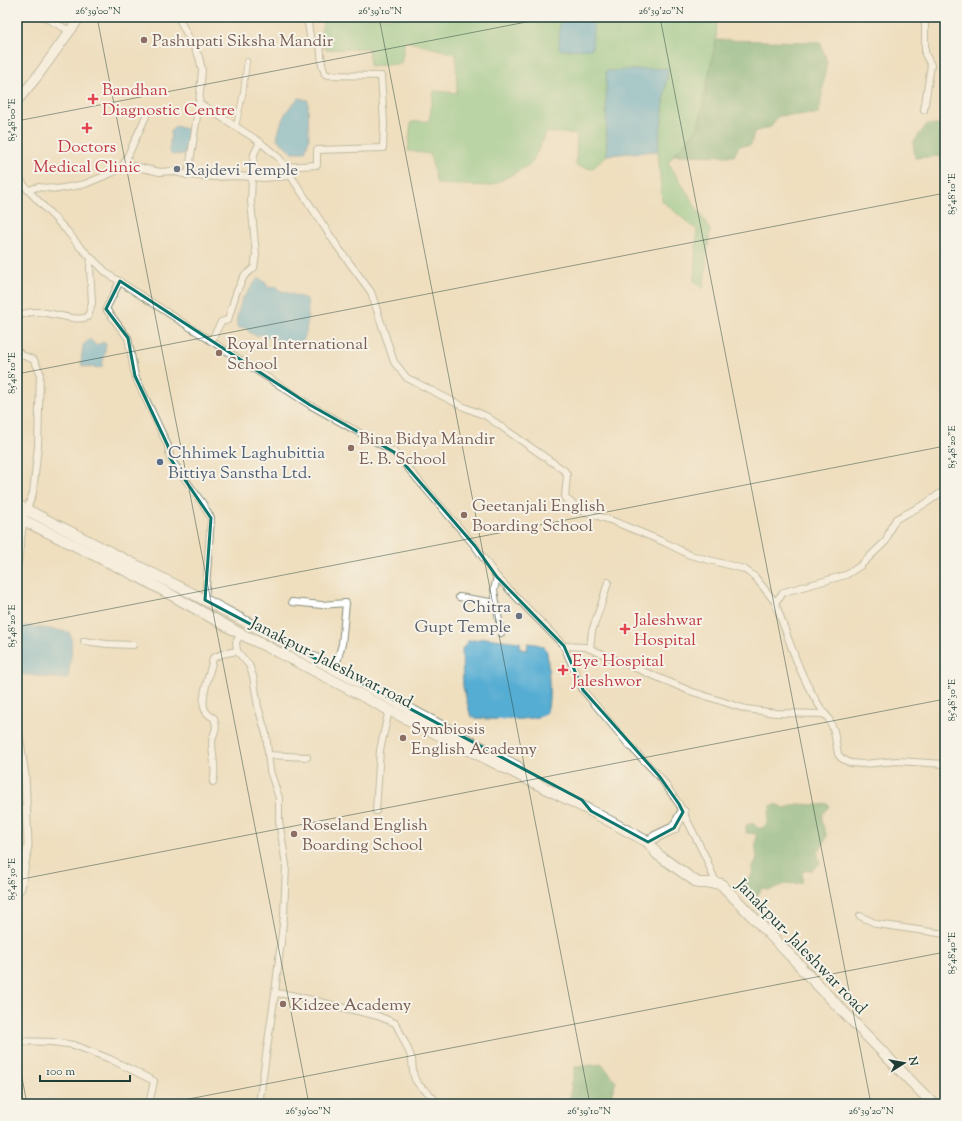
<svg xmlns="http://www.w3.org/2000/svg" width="962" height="1121" font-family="'Sorts Mill Goudy',serif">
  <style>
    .green { fill: #7ac785; stroke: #4c825c }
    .forest { fill: #63ac72; stroke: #417453 }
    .water { fill: #57add3; stroke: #3b7584 }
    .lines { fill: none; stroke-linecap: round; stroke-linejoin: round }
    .pedestrian-casing { stroke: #878e7a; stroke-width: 6 }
    .minor-casing { stroke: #878e7a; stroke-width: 8 }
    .tertiary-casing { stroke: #878e7a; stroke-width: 9 }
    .primary-casing { stroke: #878e7a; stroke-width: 11 }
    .trunk-casing { stroke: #878e7a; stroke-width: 12 }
    .pedestrian { stroke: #fff; stroke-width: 4.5 }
    .minor { stroke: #fff; stroke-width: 6 }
    .tertiary { stroke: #fff; stroke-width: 7 }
    .primary { stroke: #fff; stroke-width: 9 }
    .trunk { stroke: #fff; stroke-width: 10 }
    .trunk-bridge-casing { stroke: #878e7a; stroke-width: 12; stroke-linecap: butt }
    .trunk-bridge { stroke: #fff; stroke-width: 10 }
    .marked { fill: none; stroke: #0f766e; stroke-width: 3; stroke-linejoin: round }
    .ticks { fill: none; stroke: #1f3d34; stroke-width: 1; stroke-opacity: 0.45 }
    .education-dot { fill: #8d6e63; stroke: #f7f3e8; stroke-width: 1.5 }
    .health-dot { fill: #e0444e; stroke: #f7f3e8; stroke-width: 1.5 }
    .worship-dot { fill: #6b7280; stroke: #f7f3e8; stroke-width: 1.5 }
    .service-dot { fill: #5c6f8a; stroke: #f7f3e8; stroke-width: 1.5 }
    .labels { text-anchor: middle; stroke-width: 4; stroke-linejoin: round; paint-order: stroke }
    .education-label { font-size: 17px; fill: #785e54; stroke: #f7f3e8; text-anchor: start }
    .health-label { font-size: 17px; fill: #be3a42; stroke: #f7f3e8; text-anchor: start }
    .worship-label { font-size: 17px; fill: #5b616d; stroke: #f7f3e8; text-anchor: start }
    .service-label { font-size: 17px; fill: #4e5e75; stroke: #f7f3e8; text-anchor: start }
    .street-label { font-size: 17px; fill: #1f3d34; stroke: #f7f3e8 }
    .neatline { fill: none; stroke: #1f3d34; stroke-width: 1.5 }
    .ticks-label { font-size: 10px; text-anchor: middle; fill: #1f3d34 }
  </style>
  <rect width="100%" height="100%" fill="#f7f3e8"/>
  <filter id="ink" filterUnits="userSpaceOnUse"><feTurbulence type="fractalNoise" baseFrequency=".025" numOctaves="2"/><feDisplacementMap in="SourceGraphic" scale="8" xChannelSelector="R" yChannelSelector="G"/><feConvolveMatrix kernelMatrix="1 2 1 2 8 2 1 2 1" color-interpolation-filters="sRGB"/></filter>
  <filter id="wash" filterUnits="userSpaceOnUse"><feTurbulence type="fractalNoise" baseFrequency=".012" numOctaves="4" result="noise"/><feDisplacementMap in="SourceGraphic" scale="16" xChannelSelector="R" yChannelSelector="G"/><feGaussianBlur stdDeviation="0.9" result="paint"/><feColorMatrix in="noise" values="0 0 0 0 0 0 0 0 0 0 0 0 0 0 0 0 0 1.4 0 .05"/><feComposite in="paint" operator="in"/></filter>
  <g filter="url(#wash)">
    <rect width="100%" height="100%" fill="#efdfbf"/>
    <path class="green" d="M324,17H717L716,40L698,128L668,162L710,230L703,289L694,281L697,230L662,201L658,151L668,69L606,71L607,155L592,169L576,166L577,134L547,132L531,164L491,186L437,184L430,154L408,151L411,122L429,121L434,91L457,93L456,54L405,41L401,64L370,66L368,48L326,50L320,37Z"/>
    <g class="forest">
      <path d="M716,40L820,42L827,61L819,114L778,116L771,127L754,132L751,145L739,146L734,156L674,155L698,128Z"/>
      <path d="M927,124L945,126V192H943L941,156L915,158L913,143Z"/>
      <path d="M825,803L829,805V807C817,817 823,823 827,836L823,846L817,851L820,863L813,870L803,871L802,874L803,879L801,883L786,884L770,890L763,888L761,889L757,897L752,898L749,897L741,883L744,879H749L752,875V867C761,855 754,855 756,844C756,840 757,838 756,834L746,833V825L753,823L758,828H763C770,821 767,815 771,806L776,804L785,808L798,804L821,805Z"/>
      <path d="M602,1064L616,1081L608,1104H571L570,1094L575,1067Z"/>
    </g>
    <g class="water">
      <path d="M560,17H594L592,49L561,50L559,48Z"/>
      <path d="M668,68L658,151L607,155L606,71Z"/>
      <path d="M299,98L308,100L309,140L305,152H292L277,139C281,120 284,111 299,98Z"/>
      <path d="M175,126L191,130V151L187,154L172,155L169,151L171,131Z"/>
      <path d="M258,278L264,281L269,288L276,286L279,290L307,299C309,308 308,337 301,344C298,346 292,347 289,347C279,347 279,336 265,337L263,334L256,336L249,332L246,328H238C233,322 241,306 242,298L245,296Z"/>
      <path d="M90,339L96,345L104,342L106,344L102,367L96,368L82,366L81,362L83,345Z"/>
      <path d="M25,626H30L69,632C75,640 69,667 68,678L66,679L17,674V645L20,629Z"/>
      <path d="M485,638L520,642V649L527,650L528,643C536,644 543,644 547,652C548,664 552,704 546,713C539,722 482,720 471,717L463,687L462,649L468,641Z"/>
    </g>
  </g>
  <g filter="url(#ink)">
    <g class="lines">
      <g class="pedestrian-casing">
        <path id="pedestrian" d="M236,126L243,94L247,61"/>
      </g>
      <g class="minor-casing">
        <g id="minor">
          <path d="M44,17L70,31"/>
          <path d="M199,103L260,142L279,158L337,246L371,292L394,362L407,378L464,407L486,416L565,471L567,475L565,498L582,511L613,521L664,542L690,555L744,569L755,577L775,602L784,592L846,575L860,566L886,541L891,527L896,519L925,504L945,490"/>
          <path d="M924,110L931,65L925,54V17"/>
          <path d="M124,164L160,172L171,171L188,175L199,103L202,70L199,57L178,17"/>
          <path d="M284,167L317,165V150L383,148L384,123L381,76L328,75L325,74L322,65L320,43L311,42L307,17"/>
          <path d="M188,175L214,177L238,176L263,178L290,176"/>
          <path d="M17,176L28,190L67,231L80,247L108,274L310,405L394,452L475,546L497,577L564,646L583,690L629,745L660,777L679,804L706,858L716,883"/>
          <path d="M28,190L38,187L58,189L85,184L114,172L124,164L147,114"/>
          <path d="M120,281L106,309L128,338L135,376L168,446L170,458L203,504L211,518L205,600"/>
          <path d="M17,317C40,303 68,324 88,317L92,303L90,268L91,258"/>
          <path d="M211,341L221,322L228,320L236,293L244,276L254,268L256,255L251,202L252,177L254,154L260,142"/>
          <path d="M17,350L22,355L34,360L40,372L38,446L33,493L23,520"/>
          <path d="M497,577L494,590L501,633"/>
          <path d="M459,597L496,603"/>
          <path d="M292,602L322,605L346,603L342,644L335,669"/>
          <path d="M775,602C789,639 801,683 826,715"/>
          <path d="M241,634L236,642L237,651L249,665L253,676L258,707L266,734L270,771L279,798V821L286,865L284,915L275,993L259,1104"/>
          <path d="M84,641L107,644L133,645"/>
          <path d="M564,646L586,647L690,691L746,709L776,713L823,714L828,717L834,731L838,754L841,758L850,763L863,764L897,761L945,764"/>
          <path d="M590,649L592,631L603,599L608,582"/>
          <path d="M268,755L307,757"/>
          <path d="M213,782C217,770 212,756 212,743C212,732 219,732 214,718C210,716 205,713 204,707C201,696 211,670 213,658L222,654L237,651"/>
          <path d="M376,811L380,750L389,710"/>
          <path d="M860,916L877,924L945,934"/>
          <path d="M275,993L291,995L378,1016L395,1023C398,1027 411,1055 412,1060C413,1067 412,1075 416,1081C422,1091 432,1092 437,1104"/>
          <path d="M17,1041L52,1042L74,1045L110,1059L154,1081L149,1104"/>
        </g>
      </g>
      <g class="tertiary-casing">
        <g id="tertiary">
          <path d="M17,565L23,520"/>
          <path d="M17,722L25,775L28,845L21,888L17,893"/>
        </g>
      </g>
      <g class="primary-casing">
        <path id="primary" d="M17,101L36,78L80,17"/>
      </g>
      <g class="trunk-casing">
        <g id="trunk">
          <path d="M17,505L205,600L518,767"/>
          <path d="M17,517L141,578L241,634L298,662L389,710L591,811L648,842L657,854L698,883H716L721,884L808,974"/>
          <path d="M648,842L655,837L674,828L683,812"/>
        </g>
      </g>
      <use href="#pedestrian" class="pedestrian"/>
      <use href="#minor" class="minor"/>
      <use href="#tertiary" class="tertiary"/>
      <use href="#primary" class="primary"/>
      <use href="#trunk" class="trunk"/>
      <g class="trunk-bridge-casing">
        <path id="trunk-bridge" d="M802,969L933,1104"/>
      </g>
      <use href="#trunk-bridge" class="trunk-bridge"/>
    </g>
  </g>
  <path d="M0 0H962V1121H0ZM120,281L310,405L394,452L475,546L497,577L564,646L583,690L660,777L679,804L683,812L674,828L648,842L591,811L582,800L205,600L211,518L170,458L168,446L135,376L128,338L106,309Z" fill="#efdfbf" fill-opacity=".55" fill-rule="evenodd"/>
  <path class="marked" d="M120,281L310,405L394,452L475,546L497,577L564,646L583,690L660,777L679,804L683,812L674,828L648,842L591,811L582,800L205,600L211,518L170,458L168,446L135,376L128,338L106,309Z"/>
  <path class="ticks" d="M97,17L309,1104M379,17L590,1104M660,17L871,1104M942,17L945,34M17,121L552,17M17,374L945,193M17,627L945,446M17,880L945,699M17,1051L27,1104M163,1104L945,952"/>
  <g class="education-dot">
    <circle cx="144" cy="40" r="4"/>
    <circle cx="219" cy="353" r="4"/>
    <circle cx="351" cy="448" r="4"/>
    <circle cx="464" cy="515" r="4"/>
    <circle cx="403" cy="738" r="4"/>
    <circle cx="294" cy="834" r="4"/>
    <circle cx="283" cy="1004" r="4"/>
  </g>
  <g class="health-dot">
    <path d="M91 93h4v4h4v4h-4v4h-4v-4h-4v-4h4z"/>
    <path d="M85 122h4v4h4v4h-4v4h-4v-4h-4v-4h4z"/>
    <path d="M623 623h4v4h4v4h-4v4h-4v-4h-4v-4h4z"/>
    <path d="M561 664h4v4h4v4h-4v4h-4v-4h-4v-4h4z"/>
  </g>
  <g class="worship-dot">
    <circle cx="177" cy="169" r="4"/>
    <circle cx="519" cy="616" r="4"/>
  </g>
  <circle class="service-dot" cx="160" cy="462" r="4"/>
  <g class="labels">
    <g class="education-label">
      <text x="152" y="46">Pashupati Siksha Mandir</text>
      <text x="227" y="349">Royal International<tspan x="227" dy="20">School</tspan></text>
      <text x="359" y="444">Bina Bidya Mandir<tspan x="359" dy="20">E. B. School</tspan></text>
      <text x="472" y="511">Geetanjali English<tspan x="472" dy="20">Boarding School</tspan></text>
      <text x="411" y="734">Symbiosis<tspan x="411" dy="20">English Academy</tspan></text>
      <text x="302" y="830">Roseland English<tspan x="302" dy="20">Boarding School</tspan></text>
      <text x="291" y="1010">Kidzee Academy</text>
    </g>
    <g class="health-label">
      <text x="102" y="95">Bandhan<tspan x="102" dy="20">Diagnostic Centre</tspan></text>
      <text x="87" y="152" text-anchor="middle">Doctors<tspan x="87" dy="20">Medical Clinic</tspan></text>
      <text x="634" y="625">Jaleshwar<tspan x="634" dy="20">Hospital</tspan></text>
      <text x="572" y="666">Eye Hospital<tspan x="572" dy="20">Jaleshwor</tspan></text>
    </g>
    <g class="worship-label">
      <text x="185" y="175">Rajdevi Temple</text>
      <text x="511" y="612" text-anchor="end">Chitra<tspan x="511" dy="20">Gupt Temple</tspan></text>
    </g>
    <g class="service-label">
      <text x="168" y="458">Chhimek Laghubittia<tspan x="168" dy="20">Bittiya Sanstha Ltd.</tspan></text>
    </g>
    <g class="street-label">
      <text transform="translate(332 662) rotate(27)" y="6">Janakpur- Jaleshwar road</text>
      <text transform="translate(802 946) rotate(46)" y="6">Janakpur- Jaleshwar road</text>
    </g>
  </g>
  <rect width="962" height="1121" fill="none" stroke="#f7f3e8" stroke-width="44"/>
  <g transform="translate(904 1063) rotate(79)" stroke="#f7f3e8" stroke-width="3" paint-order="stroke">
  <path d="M0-3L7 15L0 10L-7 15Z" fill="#1f3d34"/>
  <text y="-6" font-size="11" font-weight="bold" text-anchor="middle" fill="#1f3d34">N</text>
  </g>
  <path d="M40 1075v6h90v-6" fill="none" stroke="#1f3d34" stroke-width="2"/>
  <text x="46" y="1075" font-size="12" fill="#1f3d34" stroke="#f7f3e8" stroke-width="3" paint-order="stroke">100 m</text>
  <rect x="22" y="22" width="918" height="1077" class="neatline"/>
  <g class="ticks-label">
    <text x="98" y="14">26°39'00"N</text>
    <text x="380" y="14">26°39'10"N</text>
    <text x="661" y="14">26°39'20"N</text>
    <text transform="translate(11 120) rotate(-90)" y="4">85°48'00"E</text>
    <text transform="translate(951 194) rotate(-90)" y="4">85°48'10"E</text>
    <text transform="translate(11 373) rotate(-90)" y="4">85°48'10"E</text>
    <text transform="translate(951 447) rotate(-90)" y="4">85°48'20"E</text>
    <text transform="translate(11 626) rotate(-90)" y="4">85°48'20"E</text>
    <text transform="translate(951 700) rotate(-90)" y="4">85°48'30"E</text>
    <text transform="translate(11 879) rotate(-90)" y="4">85°48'30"E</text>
    <text transform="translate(951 953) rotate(-90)" y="4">85°48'40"E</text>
    <text x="308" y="1114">26°39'00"N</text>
    <text x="589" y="1114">26°39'10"N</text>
    <text x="871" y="1114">26°39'20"N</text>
  </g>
</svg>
